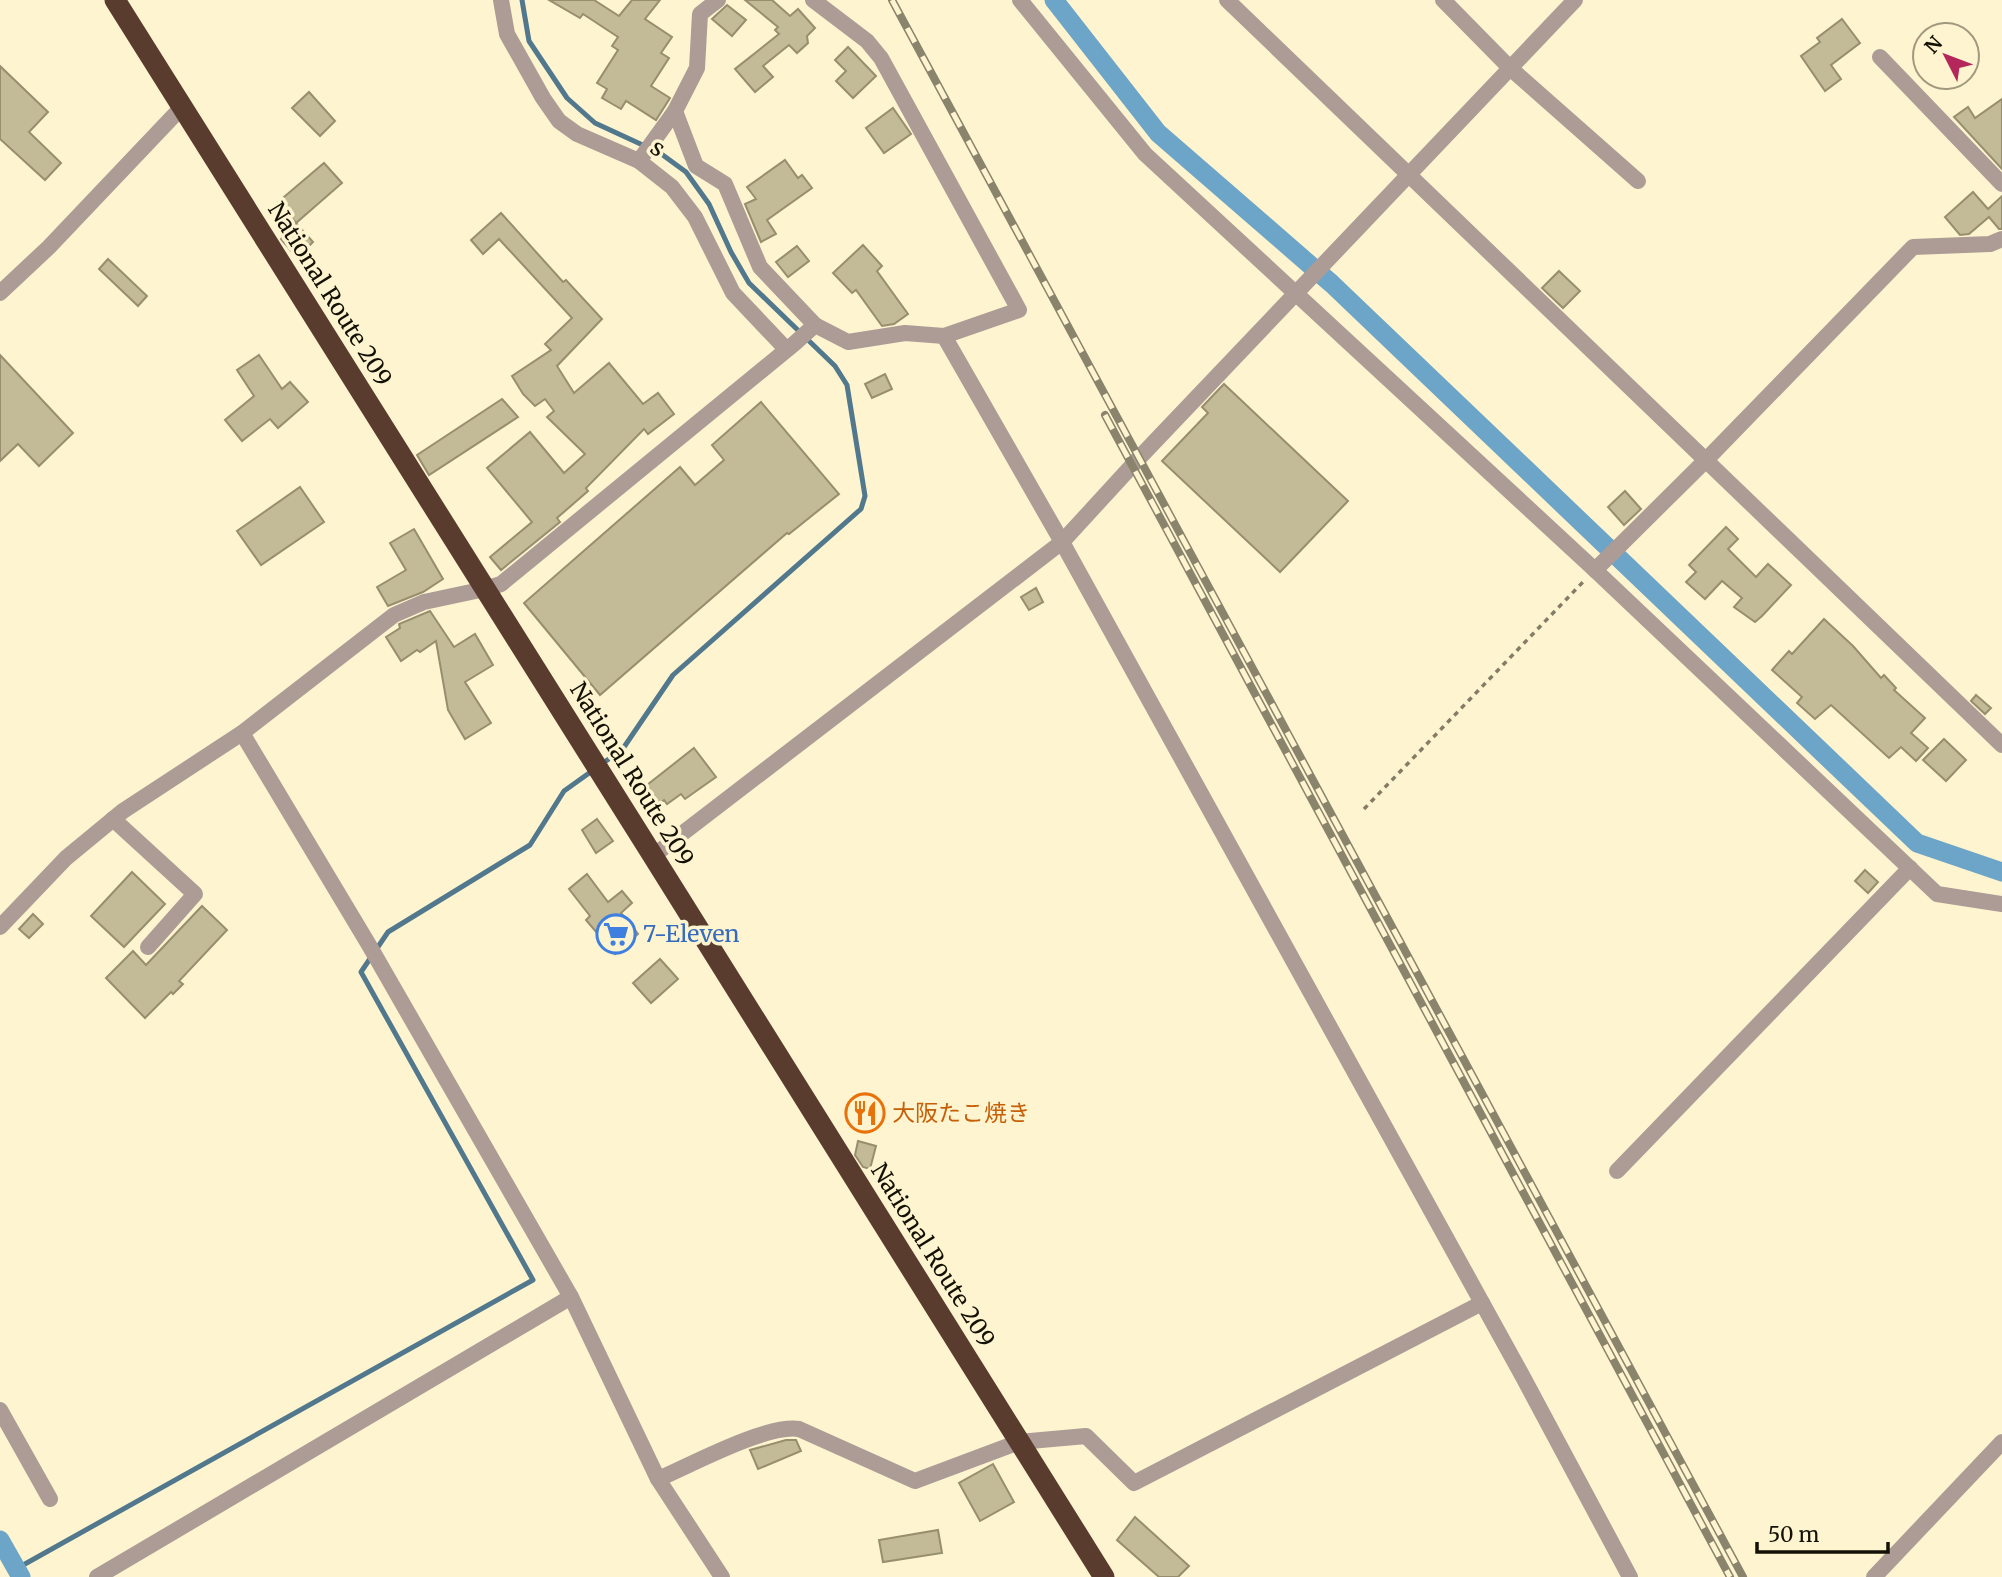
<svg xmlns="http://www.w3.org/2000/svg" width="2002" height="1577" font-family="Merriweather,'Noto Sans JP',serif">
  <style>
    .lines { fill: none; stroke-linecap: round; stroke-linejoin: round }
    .stream { stroke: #51788c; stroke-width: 5 }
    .canal { stroke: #6ca5c7; stroke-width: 19 }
    .building { fill: #c3ba97; stroke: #978e6d; stroke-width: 2 }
    .path { stroke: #847d66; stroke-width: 3.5; stroke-dasharray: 5 5; stroke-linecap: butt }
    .street { stroke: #ac9c95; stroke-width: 16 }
    .highway { stroke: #593c2e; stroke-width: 21 }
    .rail-casing { stroke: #8b846c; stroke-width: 8 }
    .rail { stroke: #fef4d0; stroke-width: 5; stroke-dasharray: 16; stroke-linecap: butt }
    .labels { text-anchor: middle; stroke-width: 7; stroke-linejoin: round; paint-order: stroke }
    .street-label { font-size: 23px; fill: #131004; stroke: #fef4d0 }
    .shop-label { font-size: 23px; fill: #366cbe; stroke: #fef4d0; text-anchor: start }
    .food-label { font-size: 23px; fill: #c56008; stroke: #fef4d0; text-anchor: start }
  </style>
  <rect width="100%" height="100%" fill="#fef4d0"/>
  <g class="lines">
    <g class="stream">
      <path d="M522,0L529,41L567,98L595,123L660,153L686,172L709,204L731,252L749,283L835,366L847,385L865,496L861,509L673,675L622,750L600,765"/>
      <path d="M16,1569L533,1280L361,972L388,932L530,845L564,791L592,771"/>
    </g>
    <g class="canal">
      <path d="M1054,0L1158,133L1332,284L1917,843L2002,872"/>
      <path d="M0,1540L21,1577"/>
    </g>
  </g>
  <g class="building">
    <path d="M549,0H594L619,16L632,0H660L645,19L672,37L661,53L669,58L651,86L670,98L656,120L626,101L621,109L602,98L607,89L597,83L618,50L612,46L618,37L583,14L580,18Z"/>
    <path d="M745,0H772L790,16L798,9L815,28L807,36L808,43L797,53L789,45L763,66L773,77L755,92L735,69L779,34L775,30L778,27Z"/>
    <path d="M727,5L746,20L732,36L712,19Z"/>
    <path d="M1842,19L1860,43L1831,65L1841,79L1825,91L1801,56L1820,42L1817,38Z"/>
    <path d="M848,47L876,76L853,98L836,81L846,71L835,60Z"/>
    <path d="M0,66L48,112L29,132L61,163L45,180L0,139Z"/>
    <path d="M309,92L335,121L320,136L292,108Z"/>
    <path d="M2002,99V169L1954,117L1968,107L1975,118Z"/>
    <path d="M893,108L911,134L884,153L866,128Z"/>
    <path d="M785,160L798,178L802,175L812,188L767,220L776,234L761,242L745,204L756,199L747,187Z"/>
    <path d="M324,163L342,183L296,223L278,202Z"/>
    <path d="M1973,192L1988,209L2002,196V229H1999L1989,217L1969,234L1960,235L1945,217Z"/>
    <path d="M501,213L563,282L566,280L602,319L557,366L574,393L609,363L643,404L658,393L674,414L648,434L644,429L586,488L588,491L557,518L560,522L501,570L490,557L532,522L487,468L530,432L564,473L585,454L547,417L554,411L545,399L535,406L523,394L512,376L551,350L545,344L572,318L499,239L483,254L471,240Z"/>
    <path d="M296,223L313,242L297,258L281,239Z"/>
    <path d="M863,245L882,266L877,271L908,314L894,324L882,326L856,290L852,293L833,273Z"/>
    <path d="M797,246L809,261L788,277L776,262Z"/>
    <path d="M108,259L147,296L138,306L99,269Z"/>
    <path d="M1559,271L1580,291L1563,308L1542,288Z"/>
    <path d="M0,355L73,433L39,466L18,444L0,461Z"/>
    <path d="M259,355L282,389L290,382L308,402L278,428L270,419L242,441L225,420L254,396L237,370Z"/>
    <path d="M885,374L892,389L872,398L865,384Z"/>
    <path d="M1224,384L1348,501L1280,572L1162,461L1208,413L1202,407Z"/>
    <path d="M502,399L518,417L429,475L417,455Z"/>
    <path d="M761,402L839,494L789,534L787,533L600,695L524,603L680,467L695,485L724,460L712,445Z"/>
    <path d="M300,487L324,522L261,565L237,531Z"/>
    <path d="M1625,491L1641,509L1624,525L1608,507Z"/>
    <path d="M1726,527L1738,539L1728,549L1756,577L1768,564L1791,585L1762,616L1755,622L1734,607L1742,598L1722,581L1705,599L1686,582L1696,572L1689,565Z"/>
    <path d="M414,529L443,579L423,592L388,606L377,587L406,570L390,543Z"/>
    <path d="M1036,588L1043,602L1029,610L1021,597Z"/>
    <path d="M430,611L454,647L475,634L493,665L465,682L491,723L465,739L448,710L436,641L420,652L417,650L401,661L386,637L400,628L399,624Z"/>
    <path d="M1824,619L1853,646L1881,678L1884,675L1896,688L1894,690L1925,718L1911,733L1928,748L1916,761L1901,747L1889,758L1831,705L1815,719L1797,703L1802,697L1772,670L1789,651L1792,654Z"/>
    <path d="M1976,695L1991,708L1985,714L1971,701Z"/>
    <path d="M1944,739L1966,760L1946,781L1923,760Z"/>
    <path d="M694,748L716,777L685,799L681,794L667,804L664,800L660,804L647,785Z"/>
    <path d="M597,819L613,841L596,853L582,830Z"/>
    <path d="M1865,870L1878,882L1868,893L1855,881Z"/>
    <path d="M132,872L165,904L124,947L91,916Z"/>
    <path d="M587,874L608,902L622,891L632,903L621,913L638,934L615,954L586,920L590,916L569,889Z"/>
    <path d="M202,906L227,930L179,981L183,984L173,994L171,992L145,1018L106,978L133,951L146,965Z"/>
    <path d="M33,914L43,924L29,938L19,929Z"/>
    <path d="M660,959L678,979L651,1003L633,983Z"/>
    <path d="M858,1141L876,1146L870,1169L863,1167L855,1155Z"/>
    <path d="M786,1440H796L801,1451L758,1469L750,1450Z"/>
    <path d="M993,1464L1014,1502L980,1521L959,1483Z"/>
    <path d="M1135,1517L1189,1566L1178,1577H1159L1117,1540Z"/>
    <path d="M938,1530L942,1553L883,1562L879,1540Z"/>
  </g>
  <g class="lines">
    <path class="path" d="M1364,809L1583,582"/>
    <g class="street">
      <path d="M501,0L507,34L543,98L559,121L577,134L639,161L672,187L695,217L733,293L786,349"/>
      <path d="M1020,0L1145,154L1595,570L1937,894L2002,904"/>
      <path d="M1227,0L2002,745"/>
      <path d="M1443,0L1510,68L1638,181"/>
      <path d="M1880,57L2002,184"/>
      <path d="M675,111L697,68L700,14L718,0"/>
      <path d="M639,161L675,111L696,166L725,184L760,267L815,325"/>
      <path d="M0,293L49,247L182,107"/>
      <path d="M944,336L1062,542L1523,1377L1630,1577"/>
      <path d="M1595,570L1706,460L1913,247L1990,244L2002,239"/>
      <path d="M242,733L369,945L571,1297L658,1479L722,1577"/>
      <path d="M113,819L195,894L148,947"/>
      <path d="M653,856L1062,542L1140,457L1575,0"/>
      <path d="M0,927L66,858L123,811L242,733L394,615L424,602L485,589L501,584L795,343L815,325L848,342L905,333L944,336L1019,310L881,58L867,41L813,0"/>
      <path d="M1617,1171L1910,868"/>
      <path d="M0,1410L50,1499"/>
      <path d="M658,1479C691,1465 766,1424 799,1429L915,1481L1019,1442L1086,1436L1134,1483L1482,1303"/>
      <path d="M97,1577L571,1297"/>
      <path d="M1874,1577L2002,1442"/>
    </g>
    <path class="highway" d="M115,0L653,856L1104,1577"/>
    <g class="rail-casing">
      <g id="rail">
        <path d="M892,0L1743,1577"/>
        <path d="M1105,415L1730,1577"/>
      </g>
    </g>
    <use href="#rail" class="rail"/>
  </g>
  <defs>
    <g id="supermarket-ring" transform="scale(2.0125)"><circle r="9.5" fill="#fef4d0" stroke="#3f7fe0" stroke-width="1.5"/><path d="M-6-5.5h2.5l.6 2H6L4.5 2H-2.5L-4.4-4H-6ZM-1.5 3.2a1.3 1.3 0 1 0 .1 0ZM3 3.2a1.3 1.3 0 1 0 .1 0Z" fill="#3f7fe0"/></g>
    <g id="restaurant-ring" transform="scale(2.0125)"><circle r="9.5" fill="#fef4d0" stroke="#e8710a" stroke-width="1.5"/><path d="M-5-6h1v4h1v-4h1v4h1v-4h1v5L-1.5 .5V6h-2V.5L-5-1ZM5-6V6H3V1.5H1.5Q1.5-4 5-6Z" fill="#e8710a"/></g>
  </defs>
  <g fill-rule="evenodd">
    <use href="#supermarket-ring" x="616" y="934"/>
    <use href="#restaurant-ring" x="865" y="1113"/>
  </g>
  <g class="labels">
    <g class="street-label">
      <text transform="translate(658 148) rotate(35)" y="8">s</text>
      <text transform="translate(330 294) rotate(58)" y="8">National Route 209</text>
      <text transform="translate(632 774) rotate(58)" y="8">National Route 209</text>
      <text transform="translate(933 1255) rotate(58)" y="8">National Route 209</text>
    </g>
    <g class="shop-label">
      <text x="643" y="942">7-Eleven</text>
    </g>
    <g class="food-label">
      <text x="892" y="1121">大阪たこ焼き</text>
    </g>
  </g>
  <g transform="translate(1946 56) rotate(312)"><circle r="33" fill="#fef4d0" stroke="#a0997e" stroke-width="2"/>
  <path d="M0-5L12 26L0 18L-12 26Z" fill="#b5275b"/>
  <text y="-10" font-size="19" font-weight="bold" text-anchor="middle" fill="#131004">N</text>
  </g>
  <path d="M1757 1542v10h131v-10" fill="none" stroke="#131004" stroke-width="3.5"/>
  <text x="1768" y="1542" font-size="21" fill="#131004" stroke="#fef4d0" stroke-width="5" paint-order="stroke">50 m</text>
</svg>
